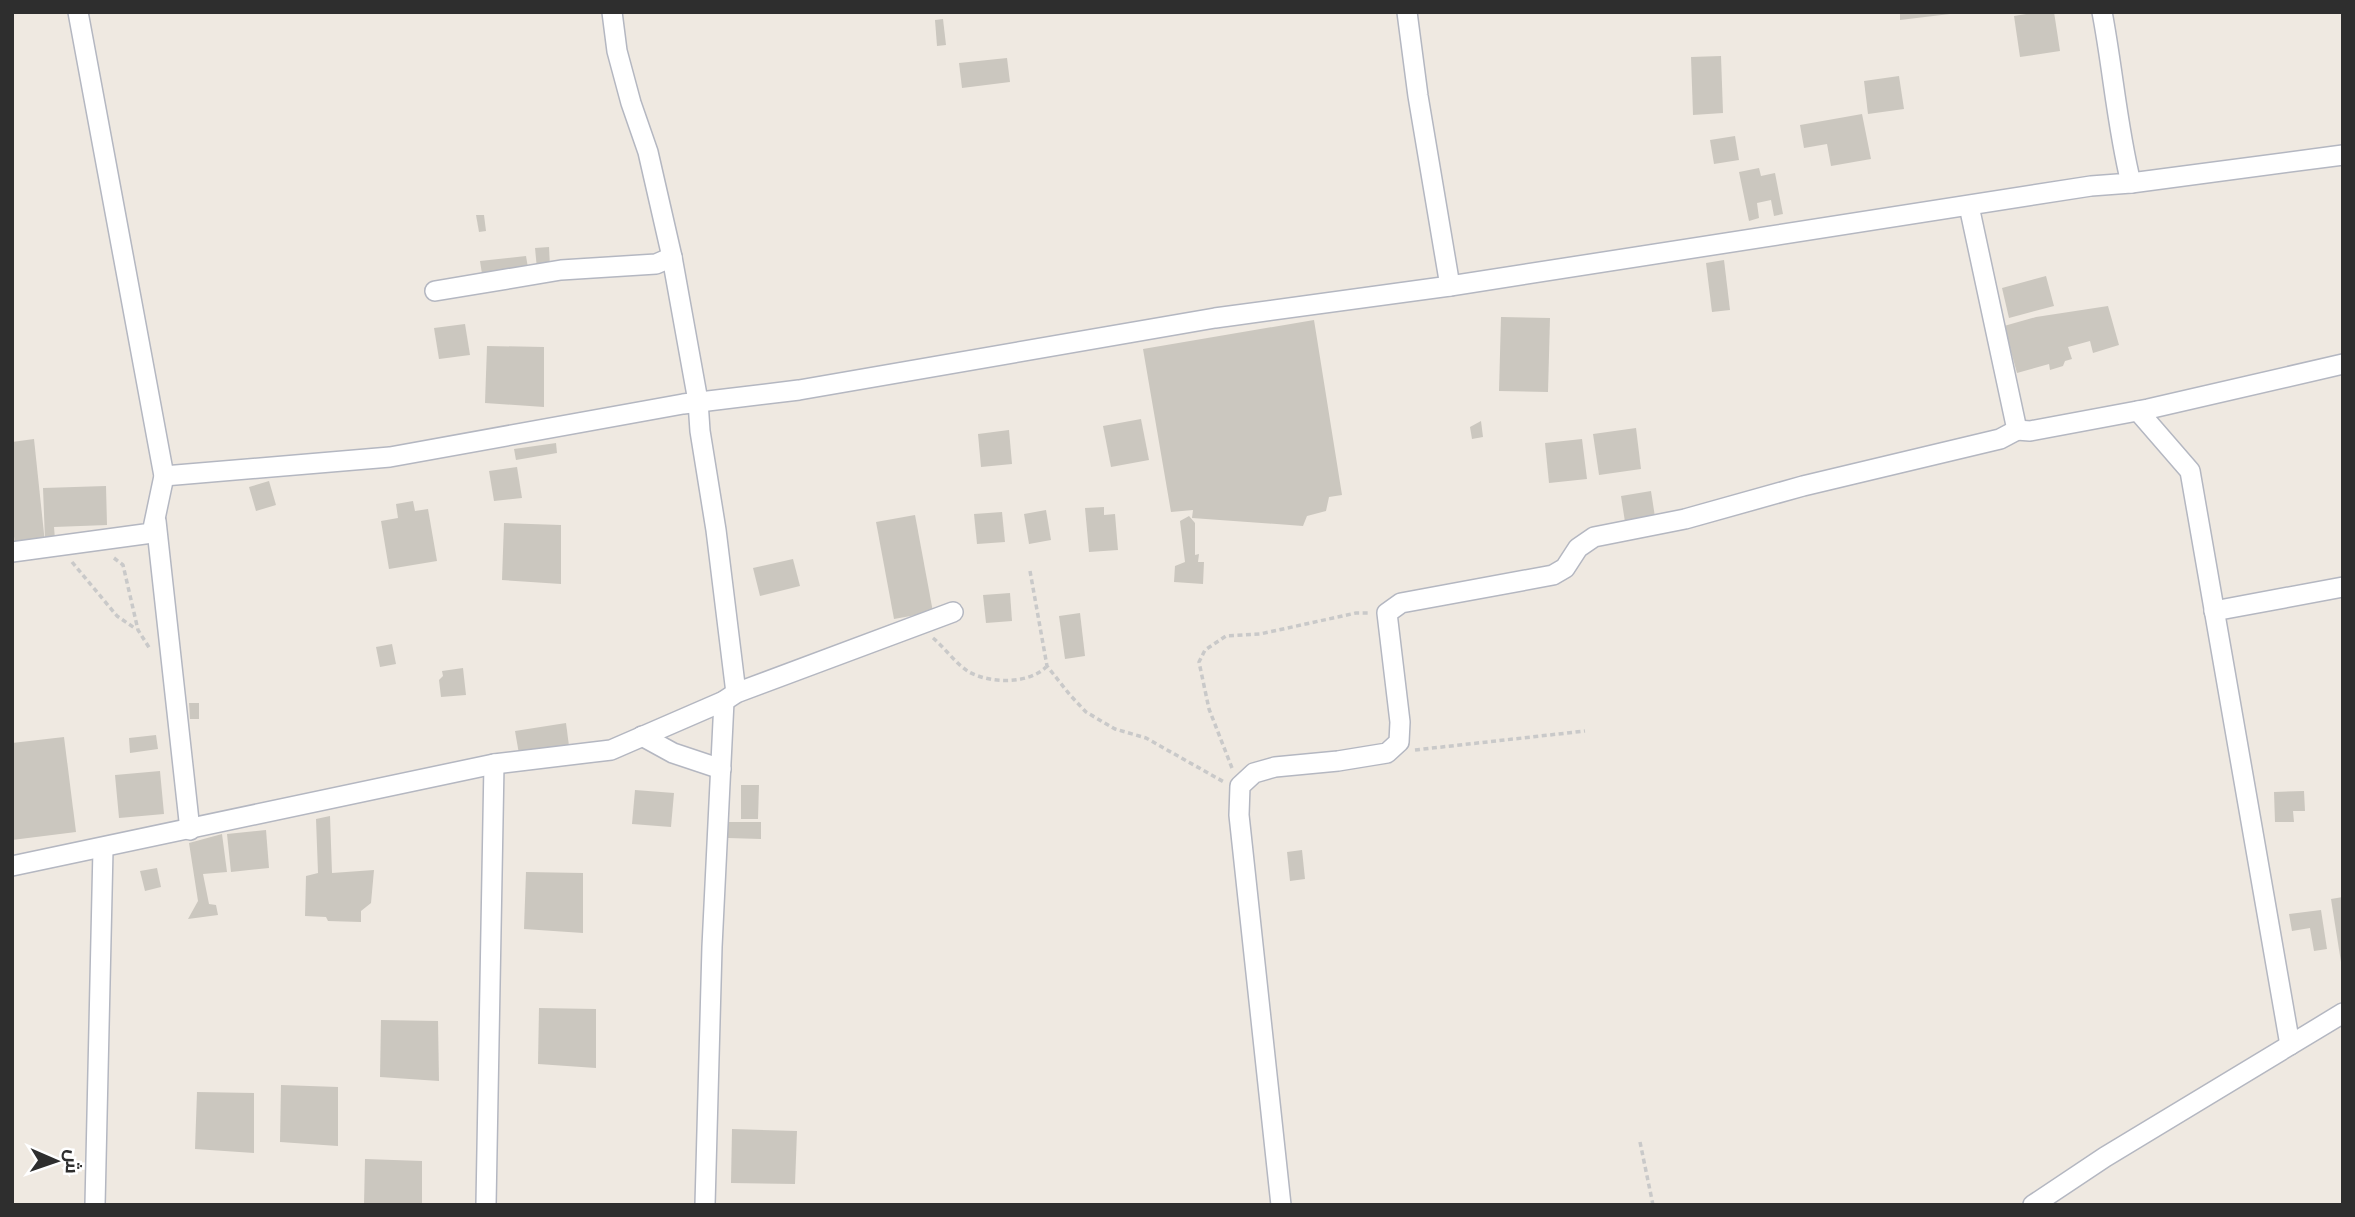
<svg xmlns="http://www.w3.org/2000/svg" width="2355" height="1217" font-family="Poppins,Cairo,sans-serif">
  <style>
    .building { fill: #cbc7bf }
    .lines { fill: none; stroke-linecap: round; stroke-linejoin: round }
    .minor-casing { stroke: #b4b7c1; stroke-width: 22 }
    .path { stroke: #c9c9c9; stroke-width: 3.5; stroke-dasharray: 5 3.5; stroke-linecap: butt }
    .minor { stroke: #fff; stroke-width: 19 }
  </style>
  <rect width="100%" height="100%" fill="#efe9e1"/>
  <g class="building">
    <path d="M1900,12H1950V14L1900,20Z"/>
    <path d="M2039,12H2054L2060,51L2020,57L2014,16Z"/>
    <path d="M943,19L946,45L937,46L935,20Z"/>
    <path d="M1721,56L1723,113L1693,115L1691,57Z"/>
    <path d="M1007,58L1010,82L962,88L959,63Z"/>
    <path d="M1899,76L1904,109L1868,114L1864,81Z"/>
    <path d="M1862,114L1871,159L1831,166L1827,144L1804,148L1800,125Z"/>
    <path d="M1735,136L1739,160L1714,164L1710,140Z"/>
    <path d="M1759,168L1761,176L1775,173L1783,214L1774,216L1771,200L1757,203L1759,218L1749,221L1739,172Z"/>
    <path d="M476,215H484L486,231L479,232Z"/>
    <path d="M549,247L550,267L537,269L535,248Z"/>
    <path d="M526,256L528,268L482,274L480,261Z"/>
    <path d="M1724,260L1730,310L1712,312L1706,263Z"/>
    <path d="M2046,276L2054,306L2009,318L2002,288Z"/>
    <path d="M2108,306L2119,345L2093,353L2090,341L2068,347L2072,359L2065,361L2063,366L2050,370L2049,364L2017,373L2004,326L2036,317Z"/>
    <path d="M1501,317L1550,318L1548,392L1499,391Z"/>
    <path d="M1314,320L1342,495L1329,497L1326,511L1307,516L1303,526L1192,518L1193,510L1171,512L1143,349Z"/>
    <path d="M465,324L470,355L439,359L434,328Z"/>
    <path d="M487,346L544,347V407L485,403Z"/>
    <path d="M1141,419L1149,460L1111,467L1103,426Z"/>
    <path d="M1481,421L1483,437L1472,439L1470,427Z"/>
    <path d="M1636,428L1641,469L1599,475L1593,434Z"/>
    <path d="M1009,430L1012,464L981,467L978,434Z"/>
    <path d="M34,439L45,543L15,546L12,517V442Z"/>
    <path d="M1582,439L1587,479L1549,483L1545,443Z"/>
    <path d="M556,443L557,453L516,460L514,449Z"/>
    <path d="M517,467L522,498L494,501L489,471Z"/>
    <path d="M269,481L276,505L256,511L249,487Z"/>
    <path d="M106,486L107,525L54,527L55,539L45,540L43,488Z"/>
    <path d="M1651,491L1655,517L1625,522L1621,496Z"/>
    <path d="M413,501L415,511L428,509L437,561L389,569L381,521L398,518L396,504Z"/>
    <path d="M1104,507V515L1115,514L1118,550L1089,552L1085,508Z"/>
    <path d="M1046,510L1051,540L1029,544L1024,514Z"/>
    <path d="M1002,512L1005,542L977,544L974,514Z"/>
    <path d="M915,515L933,612L894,619L876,522Z"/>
    <path d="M1189,516L1195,523V555L1199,554L1198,562H1204L1203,584L1174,582L1175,566L1185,562L1180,521Z"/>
    <path d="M504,523L561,525V584L502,580Z"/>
    <path d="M793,559L800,586L760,596L753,568Z"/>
    <path d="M1010,593L1012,621L986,623L983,595Z"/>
    <path d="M1080,613L1085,656L1065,659L1059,616Z"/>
    <path d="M392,644L396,664L380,667L376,647Z"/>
    <path d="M463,668L466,695L441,697L439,680L443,676L442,671Z"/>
    <path d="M189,703H199V719H190Z"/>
    <path d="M566,723L569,746L519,754L515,731Z"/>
    <path d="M156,735L158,749L130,753L129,738Z"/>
    <path d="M64,737L76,832L12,840V743Z"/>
    <path d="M160,771L164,814L119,818L115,775Z"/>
    <path d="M741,785H759L758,819H741Z"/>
    <path d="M635,790L674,793L671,827L632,824Z"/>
    <path d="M2304,791L2305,811H2293L2294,822H2275L2274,792Z"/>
    <path d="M330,816L332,873L374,870L371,903L361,911V922L328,921L326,917L305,916L306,876L318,873L316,819Z"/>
    <path d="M728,822H761V839L728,838Z"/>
    <path d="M266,830L269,868L231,872L227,834Z"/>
    <path d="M222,834L227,872L203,874L209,904L216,905L218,915L188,919L198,901L189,843Z"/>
    <path d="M1302,850L1305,879L1290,881L1287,852Z"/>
    <path d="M157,868L161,887L145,891L140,871Z"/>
    <path d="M526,872L583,873V933L524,929Z"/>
    <path d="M2343,897V962H2341L2331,899Z"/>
    <path d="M2321,910L2327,949L2314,951L2310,928L2292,931L2289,914Z"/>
    <path d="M539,1008L596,1009V1068L538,1064Z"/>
    <path d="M381,1020L438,1021L439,1081L380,1077Z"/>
    <path d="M281,1085L338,1087V1146L280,1142Z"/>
    <path d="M197,1092L254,1093V1153L195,1149Z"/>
    <path d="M732,1129L797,1131L795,1184L731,1183Z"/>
    <path d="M365,1159L422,1161V1205H364Z"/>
  </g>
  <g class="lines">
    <g class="minor-casing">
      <g id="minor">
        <path d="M612,12L617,51L631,103L648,152L672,257L698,401L700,431L716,530L736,693"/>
        <path d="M1407,12L1418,96L1450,286"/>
        <path d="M2131,183L2343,155"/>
        <path d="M435,291L561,270L656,264L672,257"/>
        <path d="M2138,411L2190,471L2290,1045"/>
        <path d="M2017,430L2030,431L2148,409L2343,364"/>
        <path d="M164,476L390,457L683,404L799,390L1215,318L1450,286L2091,186L2131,183C2117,127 2113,69 2102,12"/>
        <path d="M156,521L190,830"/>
        <path d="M12,552L152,533L164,476L78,12"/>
        <path d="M2214,611L2343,587"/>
        <path d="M642,736L673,753L721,769"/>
        <path d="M12,866L494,764L611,750L724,701L736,693L953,612"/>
        <path d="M95,1205L103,849"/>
        <path d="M486,1205L494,764"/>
        <path d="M705,1205L712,947L724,701"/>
        <path d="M1281,1205L1239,815L1240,786L1254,773L1275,767L1338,761L1387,753L1399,742L1400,722L1387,613L1401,603L1553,575L1565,568L1578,548L1594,537L1685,519L1803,486L2000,439L2017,430L1969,206"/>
        <path d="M2033,1205L2105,1157L2343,1013"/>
      </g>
    </g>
    <g class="path">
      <path d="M114,558L123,565L138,630L150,649"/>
      <path d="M72,562L117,616L136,629"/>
      <path d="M1030,571L1047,666L1070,695L1086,712L1115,729L1146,738L1224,782"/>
      <path d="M933,638C945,648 956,664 969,672C991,684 1029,684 1046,667"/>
      <path d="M1415,750L1585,731"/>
      <path d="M1232,768L1209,709L1199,662L1205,650L1226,636L1260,634L1356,613H1371"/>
      <path d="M1640,1142L1653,1205"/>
    </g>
    <use href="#minor" class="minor"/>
  </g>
  <rect width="2355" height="1217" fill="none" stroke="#2e2e2e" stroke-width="28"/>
  <g transform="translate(56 1161) rotate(92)" stroke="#ffffff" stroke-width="5" paint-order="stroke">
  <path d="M0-5L12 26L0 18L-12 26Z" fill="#2e2e2e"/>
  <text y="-10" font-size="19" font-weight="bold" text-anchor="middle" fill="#2e2e2e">ش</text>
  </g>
</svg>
